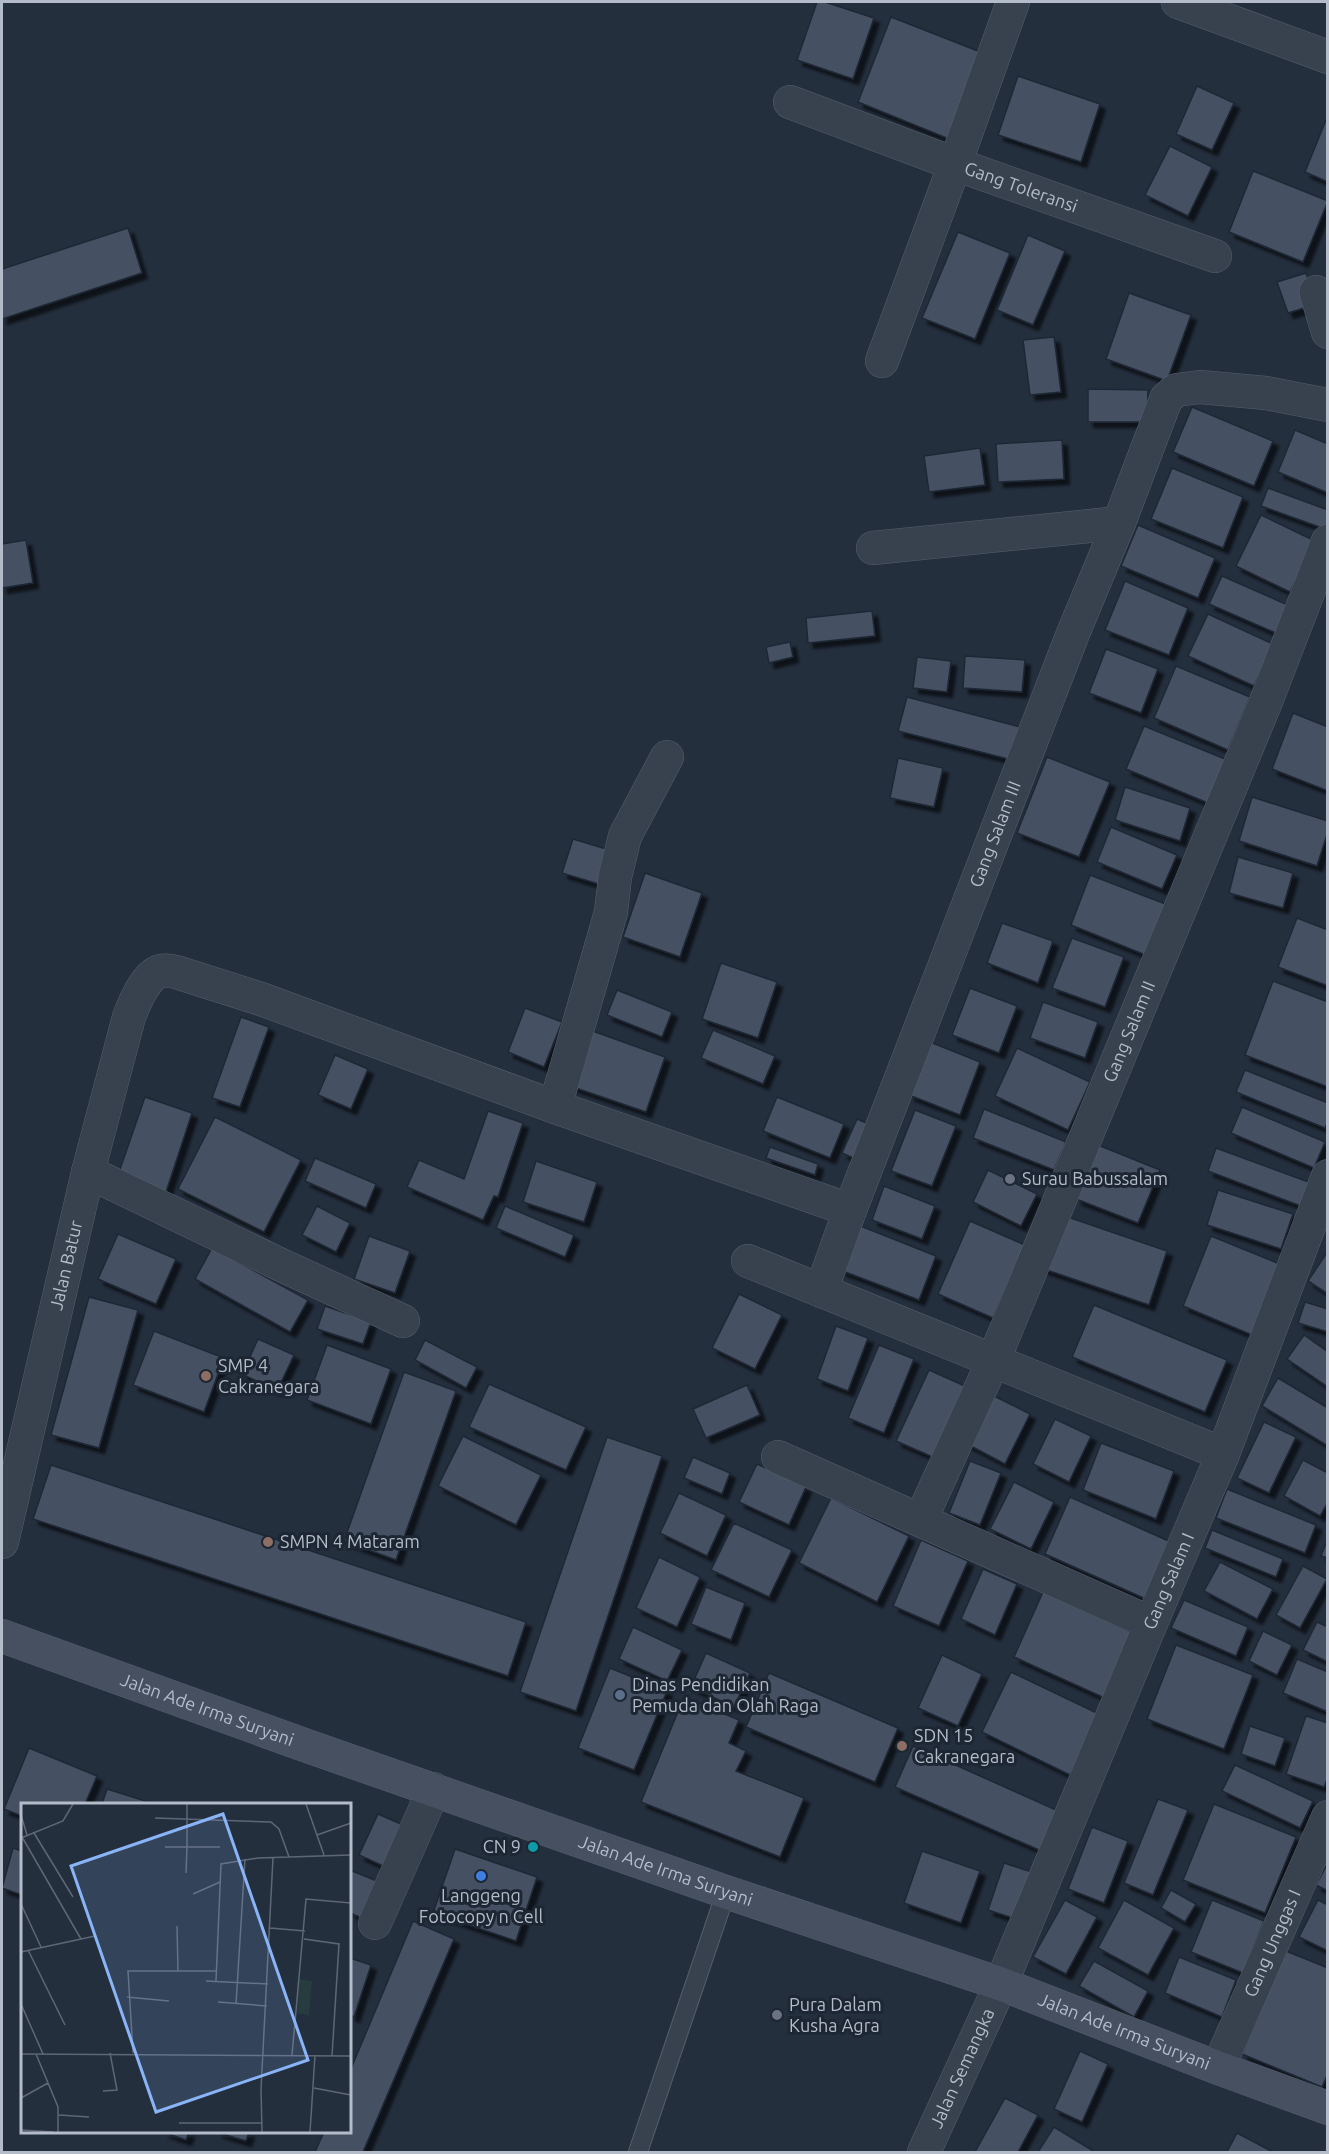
<svg xmlns="http://www.w3.org/2000/svg" width="1329" height="2154" font-family="Ubuntu,sans-serif">
  <style>
    .building { fill: #455162; stroke: #1f2835; stroke-width: 1.5; filter: url(#shadow) }
    .lines { fill: none; stroke-linecap: round; stroke-linejoin: round }
    .lane-casing { stroke: #565f6c; stroke-width: 20 }
    .street-casing { stroke: #565f6c; stroke-width: 34 }
    .secondary-casing { stroke: #565f6c; stroke-width: 34 }
    .lane { stroke: #38414e; stroke-width: 18 }
    .street { stroke: #38414e; stroke-width: 33 }
    .secondary { stroke: #465061; stroke-width: 33 }
    .worship-dot { fill: #6b7280; stroke: #1d2633; stroke-width: 2 }
    .education-dot { fill: #8d6e63; stroke: #1d2633; stroke-width: 2 }
    .service-dot { fill: #5c6f8a; stroke: #1d2633; stroke-width: 2 }
    .culture-dot { fill: #0f9aa8; stroke: #1d2633; stroke-width: 2 }
    .shop-dot { fill: #3f7fe0; stroke: #1d2633; stroke-width: 2 }
    .labels { text-anchor: middle; stroke-width: 6; stroke-linejoin: round; paint-order: stroke }
    .street-label { font-size: 18px; fill: #b4bcc9; stroke: #1d2633 }
    .poi-label { font-size: 18px; fill: #b4bcc9; stroke: #1d2633; text-anchor: start }
    .inset-road { fill: none; stroke: #5e6776; stroke-width: 1.5 }
    .view { fill: #8ab4f8; fill-opacity: 0.15; stroke: #8ab4f8; stroke-width: 3 }
    .inset-edge { fill: none; stroke: #b4bcc9; stroke-width: 3 }
  </style>
  <defs>
    <filter id="shadow"><feDropShadow dx="5.5" dy="5.5" stdDeviation="1.5" flood-color="#0009"/></filter>
  </defs>
  <rect width="100%" height="100%" fill="#242f3e"/>
  <g class="building">
    <path d="M817,2H825L874,18L853,79L797,60Z"/>
    <path d="M891,17L983,53L949,139L858,102Z"/>
    <path d="M1018,76L1100,104L1081,162L998,135Z"/>
    <path d="M1197,86L1234,103L1212,150L1176,134Z"/>
    <path d="M1328,115V182L1305,172Z"/>
    <path d="M1170,146L1212,167L1188,216L1145,195Z"/>
    <path d="M1253,171L1328,201L1303,262L1229,232Z"/>
    <path d="M128,228L142,273L2,319V269Z"/>
    <path d="M958,232L1010,253L975,339L922,318Z"/>
    <path d="M1028,235L1065,251L1033,325L997,310Z"/>
    <path d="M1306,273L1317,304L1288,313L1277,282Z"/>
    <path d="M1129,293L1191,315L1167,381L1106,359Z"/>
    <path d="M1054,337L1061,392L1030,395L1023,340Z"/>
    <path d="M1088,389L1148,390L1147,422H1088Z"/>
    <path d="M1192,407L1273,441L1254,486L1173,452Z"/>
    <path d="M1295,430L1328,444V493L1278,472Z"/>
    <path d="M1062,440L1064,479L998,482L996,444Z"/>
    <path d="M980,448L985,485L929,492L924,456Z"/>
    <path d="M1172,468L1243,497L1223,548L1151,519Z"/>
    <path d="M1268,488L1328,510V521L1325,529L1261,506Z"/>
    <path d="M1261,515L1315,541L1290,592L1236,566Z"/>
    <path d="M1138,525L1215,558L1198,598L1121,566Z"/>
    <path d="M26,540L33,583L2,588V544Z"/>
    <path d="M1222,576L1288,605L1276,633L1209,604Z"/>
    <path d="M1125,581L1188,608L1169,655L1105,630Z"/>
    <path d="M872,611L875,636L808,643L806,618Z"/>
    <path d="M1208,614L1273,644L1254,686L1188,656Z"/>
    <path d="M790,642L793,657L769,663L766,647Z"/>
    <path d="M1106,649L1158,669L1141,713L1089,693Z"/>
    <path d="M965,656L1025,660L1022,692L963,688Z"/>
    <path d="M917,657L951,661L947,692L913,688Z"/>
    <path d="M1176,666L1250,697L1228,750L1154,718Z"/>
    <path d="M907,697L1024,728L1016,761L898,731Z"/>
    <path d="M1293,713L1328,727V791L1272,769Z"/>
    <path d="M1144,726L1225,759L1208,803L1126,769Z"/>
    <path d="M1047,757L1110,782L1079,857L1017,833Z"/>
    <path d="M898,758L943,768L934,807L890,798Z"/>
    <path d="M1125,787L1190,808L1180,841L1115,820Z"/>
    <path d="M1252,797L1328,821V831L1317,866L1239,841Z"/>
    <path d="M1111,827L1177,855L1162,889L1097,862Z"/>
    <path d="M573,839L616,852L605,886L562,873Z"/>
    <path d="M1238,857L1293,873L1283,908L1229,893Z"/>
    <path d="M645,873L702,893L680,957L623,937Z"/>
    <path d="M1090,875L1168,905L1148,956L1071,925Z"/>
    <path d="M1297,918L1328,930V986L1278,967Z"/>
    <path d="M1002,923L1053,941L1038,983L987,963Z"/>
    <path d="M1072,938L1124,957L1105,1007L1052,988Z"/>
    <path d="M721,963L777,982L758,1038L702,1019Z"/>
    <path d="M1273,981L1328,1002V1087L1245,1055Z"/>
    <path d="M970,988L1017,1006L999,1053L952,1035Z"/>
    <path d="M617,990L672,1012L662,1037L607,1015Z"/>
    <path d="M1043,1002L1098,1022L1085,1058L1030,1038Z"/>
    <path d="M525,1008L562,1022L544,1067L508,1052Z"/>
    <path d="M241,1017L269,1027L240,1107L212,1098Z"/>
    <path d="M587,1029L665,1057L646,1112L567,1085Z"/>
    <path d="M713,1030L775,1056L763,1084L701,1058Z"/>
    <path d="M930,1042L980,1062L960,1115L909,1095Z"/>
    <path d="M1017,1048L1090,1082L1068,1130L995,1096Z"/>
    <path d="M335,1055L368,1069L351,1109L318,1095Z"/>
    <path d="M1245,1070L1328,1103V1121L1325,1128L1236,1092Z"/>
    <path d="M145,1097L192,1113L166,1192L118,1175Z"/>
    <path d="M777,1097L844,1124L830,1158L763,1131Z"/>
    <path d="M1242,1107L1325,1142L1314,1168L1231,1133Z"/>
    <path d="M984,1109L1066,1142L1054,1170L973,1138Z"/>
    <path d="M915,1110L956,1126L932,1186L891,1171Z"/>
    <path d="M488,1111L523,1123L498,1197L494,1196L483,1220L407,1187L419,1160L464,1179Z"/>
    <path d="M215,1117L301,1160L264,1232L178,1189Z"/>
    <path d="M857,1119L880,1129L865,1163L842,1153Z"/>
    <path d="M1098,1145L1160,1170L1138,1223L1076,1199Z"/>
    <path d="M770,1147L818,1164L815,1175L766,1158Z"/>
    <path d="M1216,1148L1314,1184L1306,1208L1208,1171Z"/>
    <path d="M315,1158L376,1184L366,1208L305,1181Z"/>
    <path d="M536,1161L597,1182L584,1222L523,1202Z"/>
    <path d="M988,1170L1037,1194L1021,1226L973,1202Z"/>
    <path d="M884,1186L935,1206L922,1239L872,1220Z"/>
    <path d="M1218,1190L1293,1214L1281,1249L1207,1225Z"/>
    <path d="M317,1206L350,1223L336,1252L302,1235Z"/>
    <path d="M505,1206L574,1235L565,1257L496,1228Z"/>
    <path d="M1059,1214L1167,1251L1149,1305L1041,1268Z"/>
    <path d="M970,1221L1025,1245L993,1318L938,1294Z"/>
    <path d="M858,1225L936,1256L919,1300L840,1270Z"/>
    <path d="M118,1234L176,1259L156,1304L98,1279Z"/>
    <path d="M369,1236L410,1251L395,1293L354,1279Z"/>
    <path d="M1211,1236L1280,1264L1252,1335L1183,1306Z"/>
    <path d="M212,1248L308,1300L290,1332L195,1279Z"/>
    <path d="M1326,1254L1328,1255V1294L1308,1281Z"/>
    <path d="M739,1294L782,1315L755,1369L712,1348Z"/>
    <path d="M89,1297L138,1310L99,1448L51,1435Z"/>
    <path d="M1305,1302L1328,1309V1332L1298,1323Z"/>
    <path d="M1094,1305L1227,1360L1205,1412L1072,1357Z"/>
    <path d="M325,1306L371,1322L363,1344L317,1329Z"/>
    <path d="M836,1326L868,1338L848,1391L817,1379Z"/>
    <path d="M154,1331L224,1358L204,1412L133,1385Z"/>
    <path d="M1304,1335L1328,1352V1387L1287,1359Z"/>
    <path d="M258,1339L294,1355L277,1391L242,1374Z"/>
    <path d="M425,1340L477,1367L466,1388L415,1360Z"/>
    <path d="M327,1345L391,1369L371,1424L307,1400Z"/>
    <path d="M879,1345L914,1359L884,1433L848,1418Z"/>
    <path d="M929,1370L967,1387L935,1458L896,1441Z"/>
    <path d="M404,1372L456,1391L396,1560L344,1541Z"/>
    <path d="M1278,1378L1328,1408V1446L1262,1406Z"/>
    <path d="M489,1384L586,1427L566,1470L469,1427Z"/>
    <path d="M747,1385L760,1415L706,1438L693,1409Z"/>
    <path d="M990,1394L1030,1414L1005,1464L965,1443Z"/>
    <path d="M1055,1419L1091,1436L1069,1482L1033,1464Z"/>
    <path d="M1264,1422L1296,1437L1269,1493L1237,1478Z"/>
    <path d="M463,1436L541,1475L516,1525L438,1486Z"/>
    <path d="M607,1437L662,1456L576,1711L520,1692Z"/>
    <path d="M1101,1443L1174,1471L1156,1519L1083,1490Z"/>
    <path d="M693,1457L730,1473L722,1494L684,1478Z"/>
    <path d="M1303,1460L1328,1473V1502L1320,1516L1284,1496Z"/>
    <path d="M970,1461L1001,1473L980,1525L949,1513Z"/>
    <path d="M757,1464L806,1487L789,1525L739,1502Z"/>
    <path d="M51,1465L526,1622L508,1676L33,1519Z"/>
    <path d="M1014,1482L1054,1502L1031,1549L990,1529Z"/>
    <path d="M1227,1489L1316,1525L1305,1553L1216,1518Z"/>
    <path d="M679,1493L726,1515L707,1556L660,1533Z"/>
    <path d="M1070,1497L1173,1543L1148,1600L1045,1554Z"/>
    <path d="M831,1498L909,1536L877,1602L799,1563Z"/>
    <path d="M734,1523L792,1550L769,1597L711,1570Z"/>
    <path d="M1212,1530L1283,1559L1276,1577L1205,1548Z"/>
    <path d="M1328,1538V1558L1321,1556Z"/>
    <path d="M921,1540L968,1561L939,1626L893,1606Z"/>
    <path d="M659,1557L700,1577L677,1627L636,1608Z"/>
    <path d="M1220,1562L1273,1589L1257,1619L1204,1591Z"/>
    <path d="M1303,1566L1327,1579L1300,1628L1276,1615Z"/>
    <path d="M983,1569L1017,1584L995,1635L961,1619Z"/>
    <path d="M706,1587L745,1603L731,1640L691,1624Z"/>
    <path d="M1043,1592L1138,1635L1109,1700L1014,1657Z"/>
    <path d="M1184,1600L1248,1627L1236,1656L1171,1628Z"/>
    <path d="M1317,1622L1328,1627V1662L1303,1650Z"/>
    <path d="M633,1627L682,1650L667,1681L619,1659Z"/>
    <path d="M1263,1631L1292,1645L1277,1675L1249,1661Z"/>
    <path d="M1176,1645L1253,1675L1224,1749L1147,1719Z"/>
    <path d="M706,1653L750,1673L734,1707L691,1687Z"/>
    <path d="M942,1655L982,1674L958,1726L918,1708Z"/>
    <path d="M1297,1659L1328,1672V1712L1283,1693Z"/>
    <path d="M610,1668L667,1691L634,1770L578,1748Z"/>
    <path d="M1011,1672L1099,1714L1070,1775L982,1732Z"/>
    <path d="M769,1673L898,1728L875,1782L746,1727Z"/>
    <path d="M684,1697L739,1720L729,1743L746,1751L736,1771L804,1798L780,1857L641,1802Z"/>
    <path d="M1306,1716L1328,1723V1777L1324,1787L1286,1774Z"/>
    <path d="M1250,1726L1285,1738L1275,1766L1241,1754Z"/>
    <path d="M913,1746L1065,1814L1046,1853L895,1787Z"/>
    <path d="M29,1748L97,1776L85,1804H22V1816L4,1809Z"/>
    <path d="M1235,1765L1313,1801L1300,1828L1222,1791Z"/>
    <path d="M107,1789L155,1804H102Z"/>
    <path d="M1158,1799L1188,1810L1153,1895L1124,1883Z"/>
    <path d="M1214,1804L1296,1837L1265,1913L1183,1880Z"/>
    <path d="M378,1814L410,1828L392,1870L359,1855Z"/>
    <path d="M1092,1827L1128,1841L1104,1903L1068,1889Z"/>
    <path d="M13,1848L22,1851V1895L2,1888Z"/>
    <path d="M455,1849L537,1877L516,1941L433,1913Z"/>
    <path d="M922,1851L980,1871L961,1923L904,1903Z"/>
    <path d="M1004,1863L1041,1875L1025,1922L988,1910Z"/>
    <path d="M1328,1863V1891L1316,1885Z"/>
    <path d="M350,1870L384,1884L369,1921L350,1913Z"/>
    <path d="M1171,1890L1196,1904L1185,1922L1161,1908Z"/>
    <path d="M1065,1900L1097,1917L1066,1974L1033,1957Z"/>
    <path d="M1124,1900L1174,1928L1148,1975L1098,1948Z"/>
    <path d="M1212,1900L1264,1921L1243,1973L1191,1952Z"/>
    <path d="M1318,1900L1328,1905V1951L1299,1937Z"/>
    <path d="M413,1921L454,1939L363,2152H315L324,2132H350V2071Z"/>
    <path d="M1286,1951L1328,1968V2073L1322,2087L1242,2054Z"/>
    <path d="M1179,1957L1236,1980L1222,2017L1165,1993Z"/>
    <path d="M350,1958L371,1965L354,2017L350,2015Z"/>
    <path d="M1094,1961L1148,1991L1134,2017L1079,1986Z"/>
    <path d="M1080,2051L1108,2064L1082,2122L1054,2109Z"/>
    <path d="M1005,2098L1038,2115L1018,2152H975Z"/>
    <path d="M1054,2127L1095,2152H1038Z"/>
    <path d="M163,2132H189L186,2140Z"/>
    <path d="M216,2132H249L246,2141Z"/>
    <path d="M1237,2133L1273,2152H1227Z"/>
  </g>
  <g class="lines">
    <g class="lane-casing">
      <path id="lane" d="M638,2152L726,1892"/>
    </g>
    <g class="street-casing">
      <g id="street">
        <path id="s1" d="M1013,2L955,164L1215,256"/>
        <path d="M1178,2L1328,57"/>
        <path d="M790,102L955,164L882,361"/>
        <path d="M1316,292L1328,332"/>
        <path d="M873,548L1119,523"/>
        <path d="M555,1107L611,912L615,877L625,836L667,757"/>
        <path d="M88,1172L279,1264L403,1321"/>
        <path d="M748,1261L1223,1454"/>
        <path id="s2" d="M821,1291L850,1210L1072,636L1119,523L1166,399L1176,390L1200,387L1266,393L1328,405"/>
        <path d="M778,1457L1151,1623"/>
        <path id="s3" d="M921,1519L994,1359L1267,699L1328,541"/>
        <path id="s4" d="M2,1542L88,1172L129,1017C134,1004 146,974 161,971C165,970 172,971 176,972L261,999L555,1107L850,1210"/>
        <path d="M375,1923L434,1789"/>
        <path id="s5" d="M1218,2068L1328,1817"/>
        <path id="s6" d="M924,2152L1001,1984L1151,1623L1223,1454L1328,1176"/>
      </g>
    </g>
    <g class="secondary-casing">
      <g id="secondary">
        <path id="s7" d="M2,1636L310,1747L726,1892L1001,1984L1218,2068L1328,2108"/>
      </g>
    </g>
    <use href="#lane" class="lane"/>
    <use href="#street" class="street"/>
    <use href="#secondary" class="secondary"/>
  </g>
  <g class="worship-dot">
    <circle cx="1010" cy="1179" r="6"/>
    <circle cx="777" cy="2015" r="6"/>
  </g>
  <g class="education-dot">
    <circle cx="206" cy="1376" r="6"/>
    <circle cx="268" cy="1542" r="6"/>
    <circle cx="902" cy="1746" r="6"/>
  </g>
  <circle class="service-dot" cx="620" cy="1695" r="6"/>
  <circle class="culture-dot" cx="533" cy="1847" r="6"/>
  <circle class="shop-dot" cx="481" cy="1876" r="6"/>
  <g class="labels">
    <g class="street-label">
      <text dy="6" stroke="none"><textPath href="#s1" startOffset="242">Gang Toleransi</textPath></text>
      <text dy="6" stroke="none"><textPath href="#s2" startOffset="489">Gang Salam III</textPath></text>
      <text dy="6" stroke="none"><textPath href="#s3" startOffset="530">Gang Salam II</textPath></text>
      <text dy="6" stroke="none"><textPath href="#s4" startOffset="284">Jalan Batur</textPath></text>
      <text dy="6" stroke="none"><textPath href="#s6" startOffset="621">Gang Salam I</textPath></text>
      <text dy="6" stroke="none"><textPath href="#s7" startOffset="218">Jalan Ade Irma Suryani</textPath></text>
      <text dy="6" stroke="none"><textPath href="#s7" startOffset="704">Jalan Ade Irma Suryani</textPath></text>
      <text dy="6" stroke="none"><textPath href="#s5" startOffset="136">Gang Unggas I</textPath></text>
      <text dy="6" stroke="none"><textPath href="#s7" startOffset="1190">Jalan Ade Irma Suryani</textPath></text>
      <text dy="6" stroke="none"><textPath href="#s6" startOffset="92">Jalan Semangka</textPath></text>
    </g>
    <g class="poi-label">
      <text x="1022" y="1185">Surau Babussalam</text>
      <text x="218" y="1372">SMP 4<tspan x="218" dy="21">Cakranegara</tspan></text>
      <text x="280" y="1548">SMPN 4 Mataram</text>
      <text x="632" y="1691">Dinas Pendidikan<tspan x="632" dy="21">Pemuda dan Olah Raga</tspan></text>
      <text x="914" y="1742">SDN 15<tspan x="914" dy="21">Cakranegara</tspan></text>
      <text x="521" y="1853" text-anchor="end">CN 9</text>
      <text x="481" y="1902" text-anchor="middle">Langgeng<tspan x="481" dy="21">Fotocopy n Cell</tspan></text>
      <text x="789" y="2011">Pura Dalam<tspan x="789" dy="21">Kusha Agra</tspan></text>
    </g>
  </g>
  <g transform="translate(21 1803)">
    <rect width="330" height="330" fill="#242f3e"/>
    <path d="M278,176L291,178L288,212L276,210Z" fill="#263c3f"/>
    <path class="inset-road" d="M166,1V44H199M285,1L303,52M0,12L6,32M134,15L250,19L258,26L268,54M13,30L52,94M296,32L330,20M1,34L60,136M0,35L42,18L52,1M144,44H166L165,70M172,91L199,79M0,101L20,144M156,123L157,168M249,125L284,128M283,136L318,141L311,253M7,147L44,222M0,149L74,133M185,178L247,181M195,178L200,61L237,55L330,52M106,194L148,198M197,199L246,203M0,201L22,251M215,201L224,56M112,250L107,168H195M0,251L330,253M15,251L37,304V329M271,252L285,96L330,100M293,285L330,292M82,288L96,287L89,250M0,295L27,280M38,312L68,314M158,320H241M0,327L32,329M241,329L240,286L252,55M289,329L294,252"/>
    <path class="view" d="M202,11L287,257L135,309L50,63Z"/>
    <rect width="330" height="330" class="inset-edge"/>
  </g>
  <rect width="1329" height="2154" fill="none" stroke="#b4bcc9" stroke-width="6"/>
</svg>
